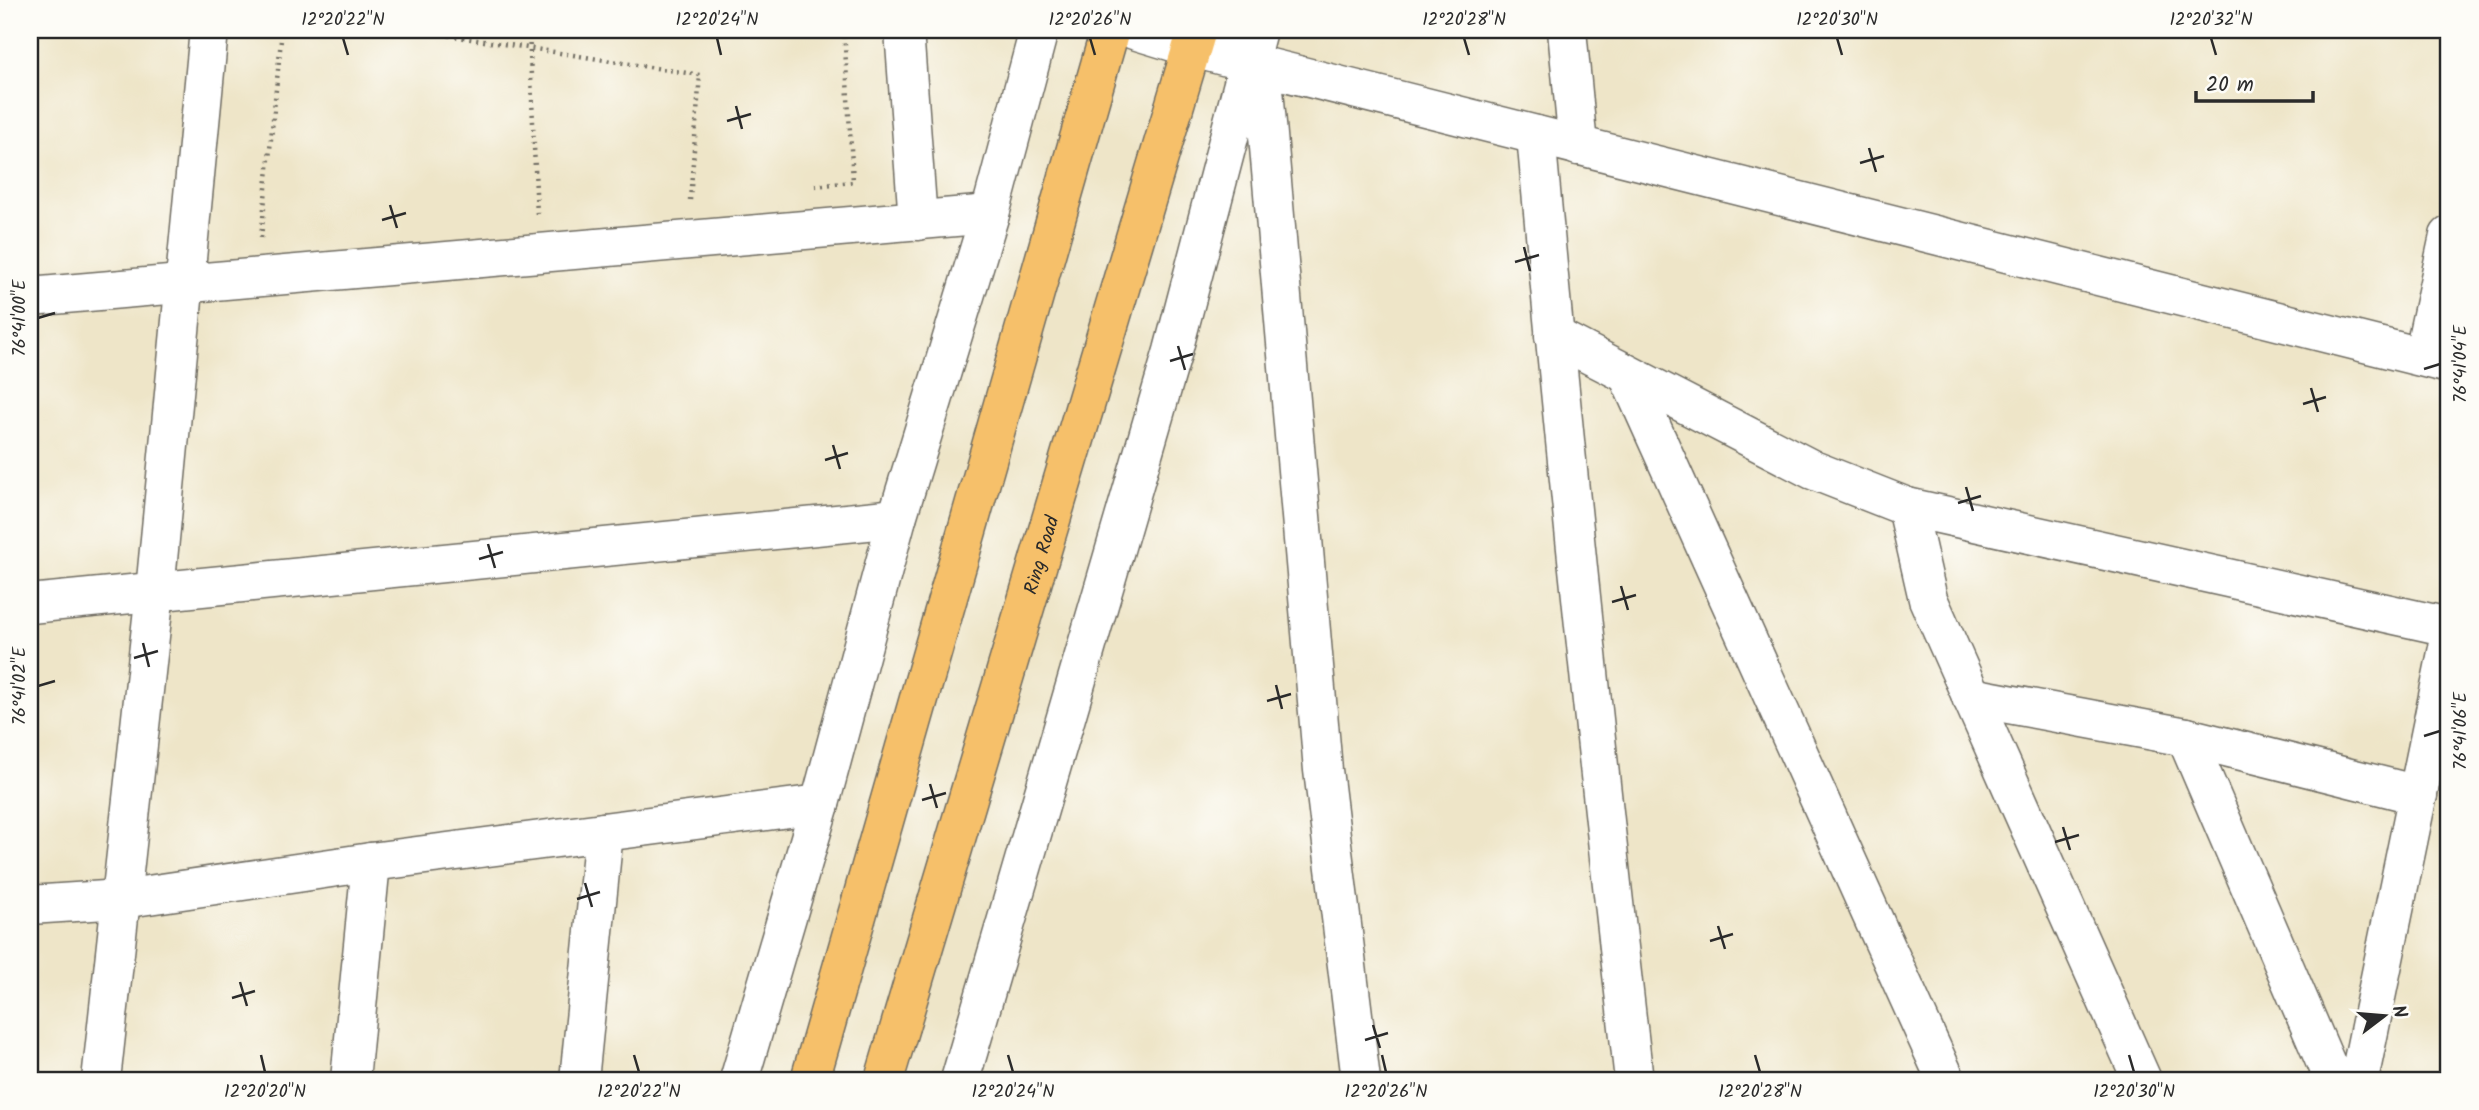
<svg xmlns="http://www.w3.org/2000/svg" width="2479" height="1110" font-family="Kalam,sans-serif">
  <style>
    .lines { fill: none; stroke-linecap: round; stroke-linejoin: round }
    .minor-casing { stroke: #6f6c62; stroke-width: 41 }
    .highway-casing { stroke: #6f6c62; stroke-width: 41 }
    .path { stroke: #6f6c62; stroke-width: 4.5; stroke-dasharray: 2 5; stroke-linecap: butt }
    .minor { stroke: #fff; stroke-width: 38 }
    .highway { stroke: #f6c06b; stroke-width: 38 }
    .ticks { fill: none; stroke: #2b2b2b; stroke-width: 2.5 }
    .labels { text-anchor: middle; stroke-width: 7; stroke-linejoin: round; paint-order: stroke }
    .street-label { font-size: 19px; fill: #2b2b2b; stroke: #fdfcf7 }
    .neatline { fill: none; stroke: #2b2b2b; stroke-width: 2.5 }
    .ticks-label { font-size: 18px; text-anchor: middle; fill: #2b2b2b }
  </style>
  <rect width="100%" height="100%" fill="#fdfcf7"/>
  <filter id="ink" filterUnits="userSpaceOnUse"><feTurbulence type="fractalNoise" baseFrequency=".0143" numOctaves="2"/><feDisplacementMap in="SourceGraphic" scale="14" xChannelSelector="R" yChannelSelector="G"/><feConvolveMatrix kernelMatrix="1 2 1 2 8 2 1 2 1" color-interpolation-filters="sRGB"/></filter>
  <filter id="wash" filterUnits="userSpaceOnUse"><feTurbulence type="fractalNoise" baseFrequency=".00686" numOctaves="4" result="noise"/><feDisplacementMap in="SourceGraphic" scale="28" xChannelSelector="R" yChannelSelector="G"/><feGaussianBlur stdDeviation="1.57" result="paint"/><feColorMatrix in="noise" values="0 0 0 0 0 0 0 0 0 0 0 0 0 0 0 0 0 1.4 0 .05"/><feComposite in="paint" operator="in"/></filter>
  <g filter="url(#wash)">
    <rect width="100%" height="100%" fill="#eee5c8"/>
  </g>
  <g filter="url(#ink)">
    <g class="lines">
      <g class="minor-casing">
        <g id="minor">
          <path d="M904,30L918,221"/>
          <path d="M1134,30L1193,48L1262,66L2449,364"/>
          <path d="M1567,30L1578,146"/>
          <path d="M1262,66L1323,770L1361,1080"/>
          <path d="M1536,135C1564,450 1598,765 1634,1080"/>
          <path d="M30,297L990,214"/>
          <path d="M1554,336L1813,470L1907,507L2449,627"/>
          <path d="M2423,357L2449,236"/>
          <path d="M1628,375L1946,1080"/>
          <path d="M1907,507L1928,599L2142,1080"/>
          <path d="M30,604L897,518"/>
          <path d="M1971,697L2186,737L2418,795"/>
          <path d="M2186,737L2333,1080"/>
          <path d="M30,905L121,899L371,862L820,804"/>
          <path d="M101,1080L155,591L209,30"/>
          <path d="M350,1080L371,862"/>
          <path d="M579,1080L604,832"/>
          <path d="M739,1080L820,804L897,518L990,214L1039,30"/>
          <path d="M960,1080L1173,351L1257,30"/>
          <path d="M2359,1080L2449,643"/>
        </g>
      </g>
      <g class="highway-casing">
        <g id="highway">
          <path d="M810,1080L1110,30"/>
          <path id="s1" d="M884,1080L1197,30"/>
        </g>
      </g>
      <g class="path">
        <path d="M414,30L700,75L690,200"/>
        <path d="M529,30L537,215"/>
        <path d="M815,186L853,182L844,30"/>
        <path d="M261,238L282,30"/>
      </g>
      <use href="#minor" class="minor"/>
      <use href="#highway" class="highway"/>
    </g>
  </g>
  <path class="ticks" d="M343,38L348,55M717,38L721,55M1090,38L1095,55M1464,38L1469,55M1837,38L1842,55M2211,38L2216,55M736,106L742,129M727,121L751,114M1869,148L1876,172M1860,163L1884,156M390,205L397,228M382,220L406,213M1524,247L1530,271M1515,262L1539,255M38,318L55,313M1178,346L1185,370M1170,361L1193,354M2424,369L2440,364M2311,388L2318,412M2303,404L2326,397M833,445L840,469M825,460L848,453M1966,487L1973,511M1958,503L1981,496M488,544L495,568M479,559L503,552M1621,586L1628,610M1612,602L1636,595M143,643L149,667M134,658L158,651M1276,685L1282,709M38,686L55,681M1267,701L1291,694M2424,736L2440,731M930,784L937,808M922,800L946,793M2063,827L2070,850M2055,842L2079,835M585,883L592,907M577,899L600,892M1718,926L1725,949M1710,941L1733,934M240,982L247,1006M232,998L255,991M1373,1025L1380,1048M1365,1040L1388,1033M261,1055L265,1072M634,1055L639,1072M1008,1055L1013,1072M1382,1055L1386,1072M1755,1055L1760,1072M2129,1055L2134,1072"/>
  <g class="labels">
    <g class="street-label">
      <text dy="7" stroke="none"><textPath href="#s1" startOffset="548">Ring Road</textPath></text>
    </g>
  </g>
  <rect width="2479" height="1110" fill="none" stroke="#fdfcf7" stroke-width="77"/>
  <g transform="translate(2384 1016) rotate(74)" stroke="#fdfcf7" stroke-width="5" paint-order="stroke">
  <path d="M0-5L12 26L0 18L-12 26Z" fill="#2b2b2b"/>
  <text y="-10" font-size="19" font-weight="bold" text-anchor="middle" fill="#2b2b2b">N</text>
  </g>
  <path d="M2196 91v10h117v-10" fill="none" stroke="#2b2b2b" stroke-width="3.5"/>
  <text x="2206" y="91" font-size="21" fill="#2b2b2b" stroke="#fdfcf7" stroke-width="5" paint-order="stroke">20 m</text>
  <rect x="38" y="38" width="2402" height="1034" class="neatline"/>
  <g class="ticks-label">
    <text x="343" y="25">12°20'22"N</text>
    <text x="717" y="25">12°20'24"N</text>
    <text x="1090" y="25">12°20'26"N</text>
    <text x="1464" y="25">12°20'28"N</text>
    <text x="1837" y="25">12°20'30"N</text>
    <text x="2211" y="25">12°20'32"N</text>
    <text transform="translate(19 318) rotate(-90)" y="6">76°41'00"E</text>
    <text transform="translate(2460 364) rotate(-90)" y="6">76°41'04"E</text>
    <text transform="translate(19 686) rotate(-90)" y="6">76°41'02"E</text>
    <text transform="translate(2460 731) rotate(-90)" y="6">76°41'06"E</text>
    <text x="265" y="1097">12°20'20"N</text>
    <text x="639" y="1097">12°20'22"N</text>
    <text x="1013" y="1097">12°20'24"N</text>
    <text x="1386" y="1097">12°20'26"N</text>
    <text x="1760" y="1097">12°20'28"N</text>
    <text x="2134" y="1097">12°20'30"N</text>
  </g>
</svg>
